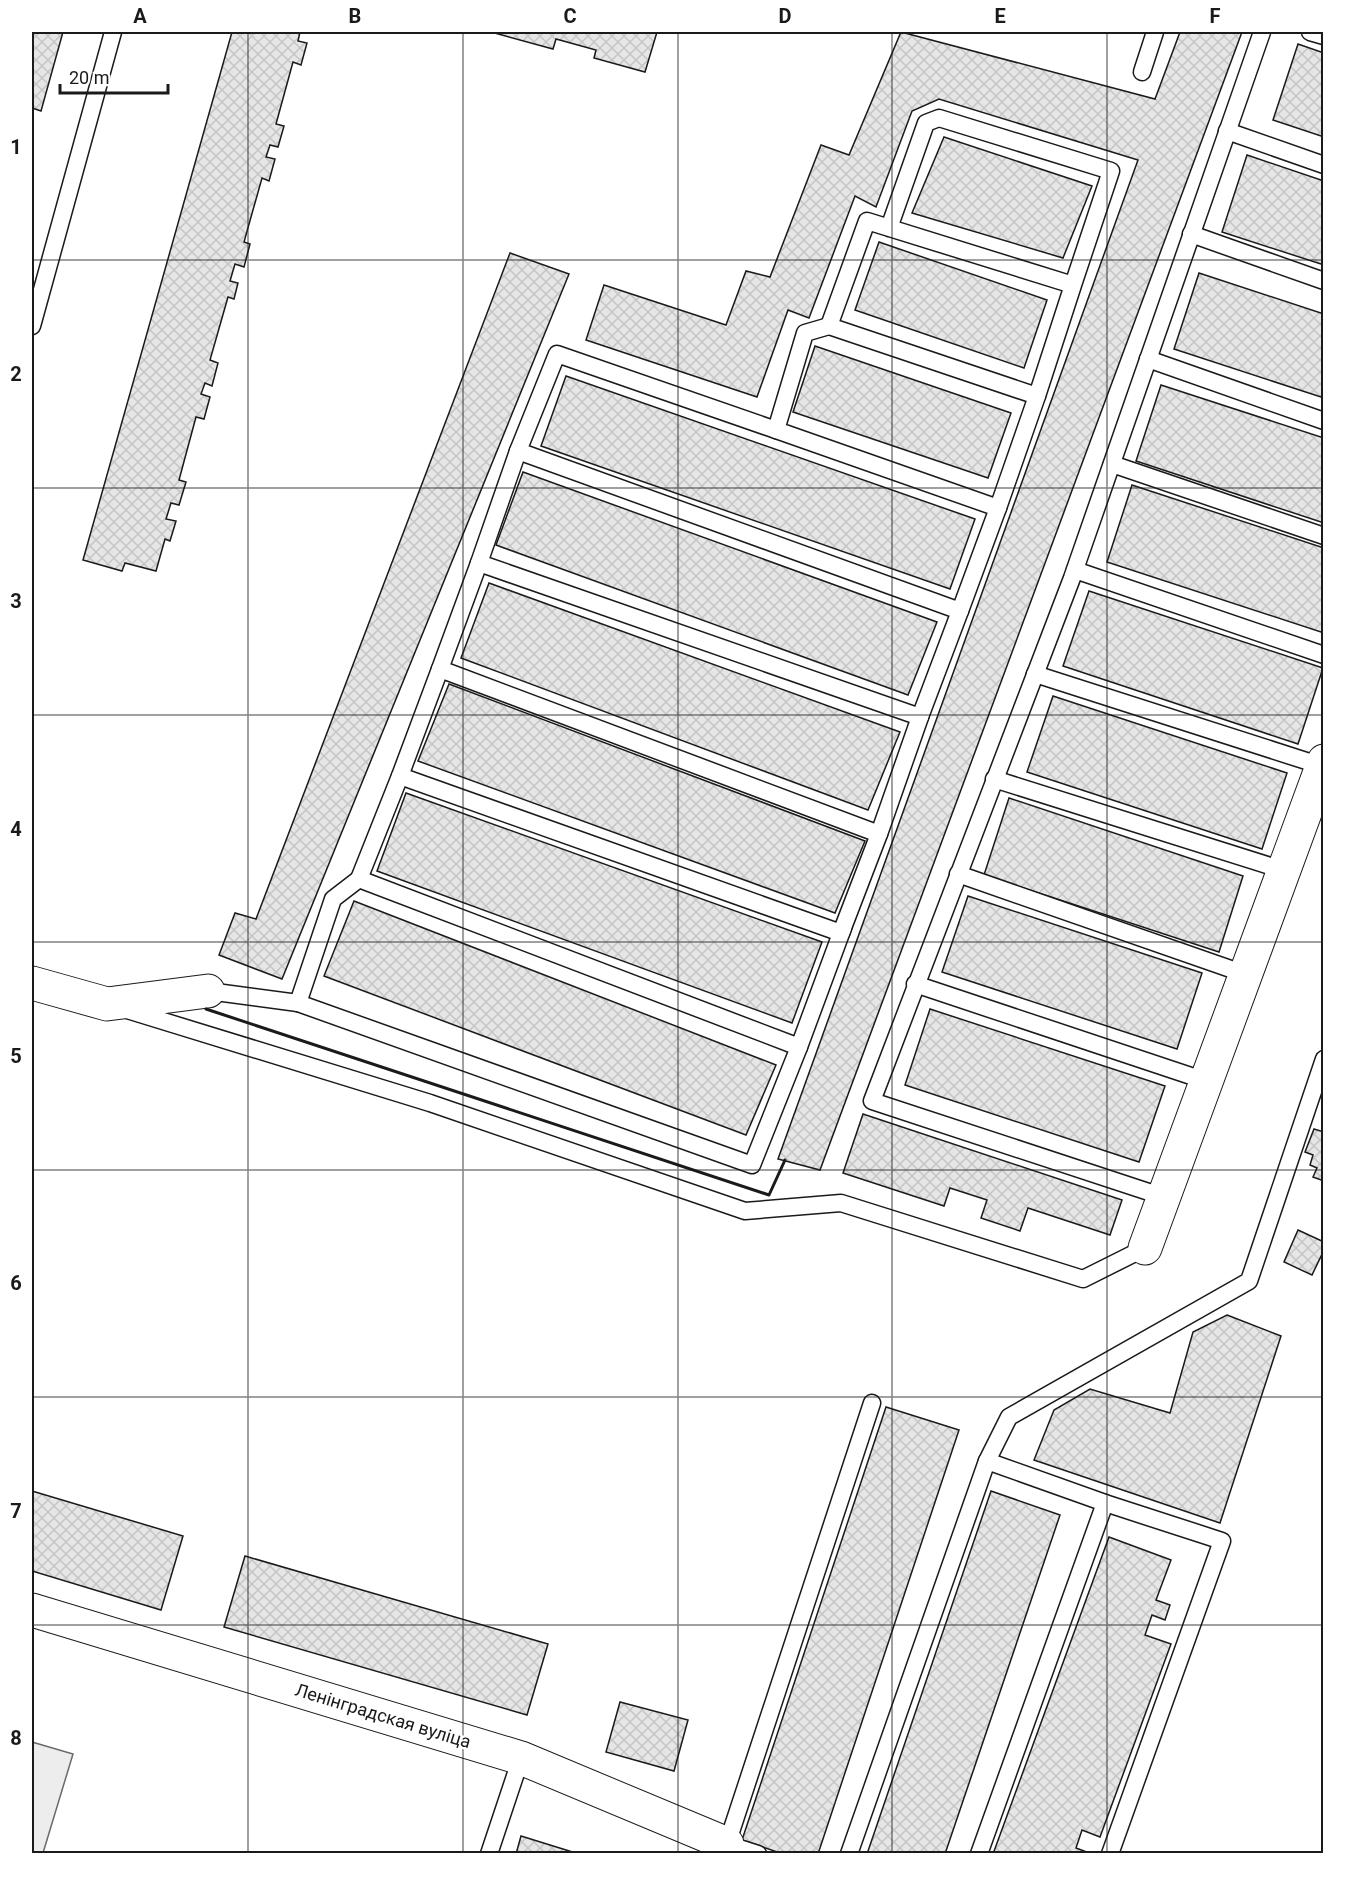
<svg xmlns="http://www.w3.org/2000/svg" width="1355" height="1885" font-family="Roboto,sans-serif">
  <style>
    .built { fill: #ededed; stroke: #6a6a6a; stroke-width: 1.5 }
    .building { fill: url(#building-cross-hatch); stroke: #1a1a1a; stroke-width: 1.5 }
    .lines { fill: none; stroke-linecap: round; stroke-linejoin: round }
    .lane-casing { stroke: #1a1a1a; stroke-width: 19 }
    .street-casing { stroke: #1a1a1a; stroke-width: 35 }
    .lane { stroke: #fff; stroke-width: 16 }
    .street { stroke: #fff; stroke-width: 33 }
    .wall { stroke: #1a1a1a; stroke-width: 3 }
    .grid { fill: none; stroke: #1a1a1a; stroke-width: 1.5; stroke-opacity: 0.55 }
    .labels { text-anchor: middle; stroke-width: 4.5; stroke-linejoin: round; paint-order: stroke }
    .street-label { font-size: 18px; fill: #1a1a1a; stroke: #fff }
    .neatline { fill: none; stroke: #1a1a1a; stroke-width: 2 }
    .grid-label { font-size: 20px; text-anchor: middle; font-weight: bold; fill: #1a1a1a }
  </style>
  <defs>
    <pattern id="building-cross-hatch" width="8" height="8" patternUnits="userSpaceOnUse" patternTransform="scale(1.5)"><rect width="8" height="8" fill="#e6e6e6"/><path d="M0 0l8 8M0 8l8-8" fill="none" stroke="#c5c5c5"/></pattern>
  </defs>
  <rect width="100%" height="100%" fill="#fff"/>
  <path class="built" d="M32,1742L73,1754L43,1853H32Z"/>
  <g class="building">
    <path d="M32,32H63L41,111L32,108Z"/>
    <path d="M232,32H300L298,41L307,43L301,65L293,62L276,124L284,126L278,147L270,145L266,157L275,159L269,181L262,178L244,242L250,244L244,267L235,264L230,281L238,283L234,299L228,297L210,360L218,363L212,386L205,383L201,394L210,397L204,419L196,417L179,480L186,482L179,505L171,503L166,519L176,521L170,541L165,539L156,571L125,563L122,571L83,560Z"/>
    <path d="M491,32H657L645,72L594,58L596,50L556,39L553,49Z"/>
    <path d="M901,32L1155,99L1180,32H1242L820,1170L778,1159L1138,160L939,99L912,111L876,207L855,196L809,318L788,310L757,397L586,340L604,285L726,325L746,271L770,277L821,145L849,155Z"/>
    <path d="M1298,44L1324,53V137L1273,120Z"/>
    <path d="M944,137L1092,186L1063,258L912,213Z"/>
    <path d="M1247,155L1324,181V265L1222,232Z"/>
    <path d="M879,242L1047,300L1024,368L855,310Z"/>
    <path d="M510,253L569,274L282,979L219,955L235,913L256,919Z"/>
    <path d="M1199,273L1324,314V398L1174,349Z"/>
    <path d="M815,346L1011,413L988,478L793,412Z"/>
    <path d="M566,376L975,519L950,589L541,446Z"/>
    <path d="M1161,385L1324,438V523L1136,461Z"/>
    <path d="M523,472L937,622L908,695L496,545Z"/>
    <path d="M1132,485L1324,548V633L1107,562Z"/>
    <path d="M489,583L900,732L868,810L461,658Z"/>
    <path d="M1089,591L1323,668L1298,744L1063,666Z"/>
    <path d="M449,684L865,841L835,913L418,761Z"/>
    <path d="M1053,696L1287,773L1262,849L1027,772Z"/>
    <path d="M406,793L822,942L792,1023L377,871Z"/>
    <path d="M1009,798L1243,876L1219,952L984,875Z"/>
    <path d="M968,896L1202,973L1177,1049L942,972Z"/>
    <path d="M354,901L776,1065L746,1135L324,976Z"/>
    <path d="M930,1009L1165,1086L1139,1162L905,1085Z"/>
    <path d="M863,1114L1122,1200L1110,1235L1028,1208L1020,1231L981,1218L987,1200L950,1188L944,1206L843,1173Z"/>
    <path d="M1314,1129L1324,1132V1181L1313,1177L1317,1168L1310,1165L1313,1155L1305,1152Z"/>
    <path d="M1298,1230L1324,1242V1250L1312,1275L1284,1262Z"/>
    <path d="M1227,1315L1281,1336L1220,1523L1034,1460L1054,1410L1090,1389L1170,1413L1193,1332Z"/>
    <path d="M886,1407L959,1430L818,1854H783L742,1840Z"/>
    <path d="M32,1491L183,1536L161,1610L32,1571Z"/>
    <path d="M991,1491L1060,1515L945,1854H867Z"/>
    <path d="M1109,1537L1171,1560L1156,1600L1170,1605L1165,1620L1152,1615L1145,1635L1171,1644L1100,1837L1082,1830L1076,1848L1092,1854H993Z"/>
    <path d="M245,1556L548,1644L527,1715L224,1627Z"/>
    <path d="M620,1702L688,1720L674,1771L606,1752Z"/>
    <path d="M521,1836L579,1854H516Z"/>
  </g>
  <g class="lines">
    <g class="lane-casing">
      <g id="lane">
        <path d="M1310,32L1324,36"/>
        <path d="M1142,72L1155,32"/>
        <path d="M1227,131L1324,165"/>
        <path d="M889,228L926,123L939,118L1111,171L1073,285L867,221L829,326L1037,396L1073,285"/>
        <path d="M1191,234L1324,281"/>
        <path d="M32,326L113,32"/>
        <path d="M829,326L805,333L776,430L998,508L1037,396"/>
        <path d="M1148,359L1324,421"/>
        <path d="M776,430L557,354L518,451L960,611L998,508"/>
        <path d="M518,451L479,563L920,717L960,611"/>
        <path d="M1112,464L1324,536"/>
        <path d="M479,563L440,669L879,834L920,717"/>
        <path d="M1075,570L1324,655"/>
        <path d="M440,669L400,776L841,933L879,834"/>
        <path d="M1035,674L1322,766"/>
        <path d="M400,776L359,879L799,1047L843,928"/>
        <path d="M994,779L1283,870"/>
        <path d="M958,874L1245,974"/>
        <path d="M359,879L333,899L298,1003L752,1165L799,1047"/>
        <path d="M915,984L1206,1081"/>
        <path d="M208,991L298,1003"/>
        <path d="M124,1009L430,1103L745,1211L841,1203L1083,1279L1145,1248"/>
        <path d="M1164,1197L872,1101L1072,578L1262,32"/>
        <path d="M987,1461L1105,1503L1222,1541L1110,1854"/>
        <path d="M489,1854L521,1758"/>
        <path d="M758,1854L727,1844L872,1403"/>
        <path d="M849,1854L987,1461L1009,1417L1249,1281L1324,1059"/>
        <path d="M979,1854L1105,1503"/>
      </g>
    </g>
    <g class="street-casing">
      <g id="street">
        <path d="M32,983L107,1004L208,991"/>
        <path d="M1145,1248L1324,761"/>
        <path d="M32,1610L521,1758L727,1844"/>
      </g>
    </g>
    <use href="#lane" class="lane"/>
    <use href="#street" class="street"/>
    <path class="wall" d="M206,1009L769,1195L785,1160"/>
  </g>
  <path class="grid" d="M248,32V1854M463,32V1854M678,32V1854M892,32V1854M1107,32V1854M32,260H1324M32,488H1324M32,715H1324M32,942H1324M32,1170H1324M32,1397H1324M32,1625H1324"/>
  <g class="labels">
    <g class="street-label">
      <text transform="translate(383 1716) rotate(17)" y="6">Ленінградская вуліца</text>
    </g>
  </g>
  <rect width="1355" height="1885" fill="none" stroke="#ffffff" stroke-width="66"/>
  <path d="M60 84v9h108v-9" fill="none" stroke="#1a1a1a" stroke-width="3"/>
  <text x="69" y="84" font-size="18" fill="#1a1a1a" stroke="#ffffff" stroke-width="4.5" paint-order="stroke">20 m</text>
  <rect x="33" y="33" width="1289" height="1819" class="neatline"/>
  <g class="grid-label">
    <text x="140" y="23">A</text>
    <text x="355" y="23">B</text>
    <text x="570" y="23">C</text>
    <text x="785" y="23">D</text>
    <text x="1000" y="23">E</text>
    <text x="1215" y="23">F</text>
    <text x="16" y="154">1</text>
    <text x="16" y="381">2</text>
    <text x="16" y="608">3</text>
    <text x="16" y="836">4</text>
    <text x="16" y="1063">5</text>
    <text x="16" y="1290">6</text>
    <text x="16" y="1518">7</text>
    <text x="16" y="1745">8</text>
  </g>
</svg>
